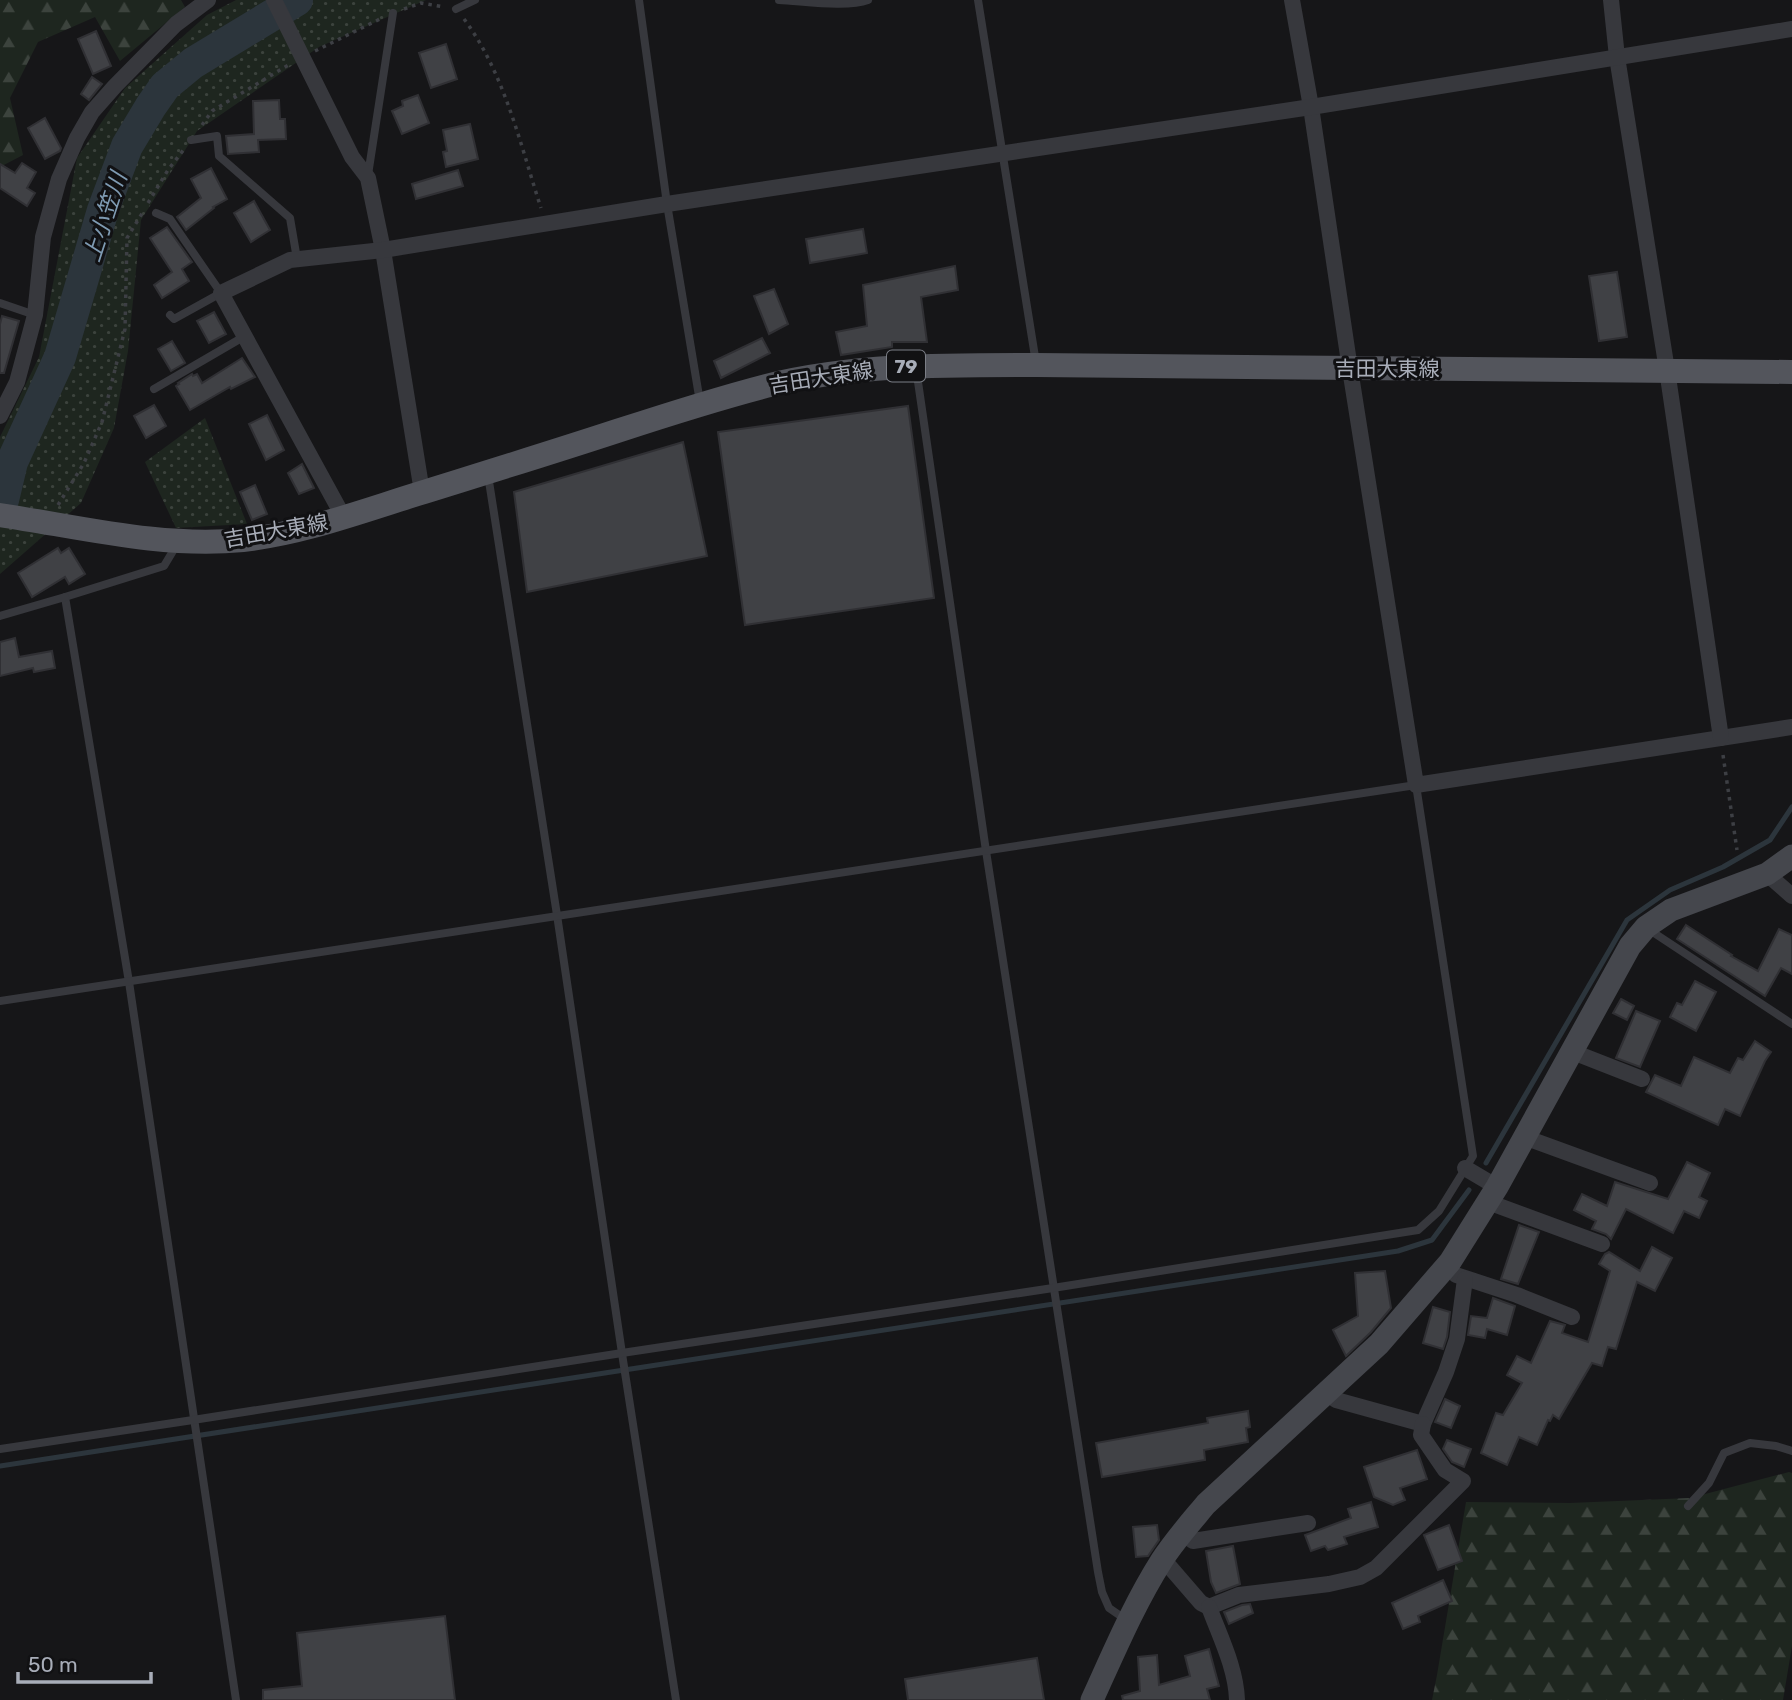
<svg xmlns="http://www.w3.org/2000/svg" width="1792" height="1700" font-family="Rubik,'Noto Sans JP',sans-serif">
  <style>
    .grass { fill: url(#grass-dots) }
    .forest { fill: url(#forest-firs) }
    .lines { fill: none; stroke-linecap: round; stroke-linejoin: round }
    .stream { stroke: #2c353c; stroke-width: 5 }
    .river { stroke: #2c353c; stroke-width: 32 }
    .building { fill: #404145; stroke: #303034; stroke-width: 2 }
    .path { stroke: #3d3f44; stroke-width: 3.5; stroke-dasharray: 3.5 5; stroke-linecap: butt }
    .lane { stroke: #37383d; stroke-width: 8 }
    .street { stroke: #37383d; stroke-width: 16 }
    .secondary { stroke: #45474d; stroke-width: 23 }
    .primary { stroke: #53555c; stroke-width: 24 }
    .labels { text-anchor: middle; stroke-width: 6; stroke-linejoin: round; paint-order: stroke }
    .shield { fill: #111113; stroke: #7b7e86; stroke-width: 2 }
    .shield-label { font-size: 19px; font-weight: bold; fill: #a8adb8 }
    .street-label { font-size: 21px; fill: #a8adb8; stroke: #111113 }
    .water-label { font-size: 23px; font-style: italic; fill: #7f9bb3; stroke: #111113 }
  </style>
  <defs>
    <pattern id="grass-dots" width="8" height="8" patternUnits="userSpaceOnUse" patternTransform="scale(1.75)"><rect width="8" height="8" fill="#1e261f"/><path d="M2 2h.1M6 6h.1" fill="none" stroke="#3c433d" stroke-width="1.8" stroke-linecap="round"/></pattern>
    <pattern id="forest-firs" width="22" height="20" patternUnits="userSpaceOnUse" patternTransform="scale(1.75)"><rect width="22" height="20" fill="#1e261f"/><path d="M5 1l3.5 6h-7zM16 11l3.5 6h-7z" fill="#3c433d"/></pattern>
  </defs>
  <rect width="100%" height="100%" fill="#161618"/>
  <g class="grass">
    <path d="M236,0H426L319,47L197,131L141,220L128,351L114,428L81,503L0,574V437L39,357L77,158L125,88L207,15Z"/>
    <path d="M205,418L247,524L176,528L145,462Z"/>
  </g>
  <g class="forest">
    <path d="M0,0H181L185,7L120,61L95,17L38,42L10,98L23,155L0,167Z"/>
    <path d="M1789,1472L1792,1473V1646L1783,1700H1432L1437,1675L1466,1502L1570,1503L1690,1498Z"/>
  </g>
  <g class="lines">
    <g class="stream">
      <path d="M1486,1163L1627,920L1670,890L1723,867L1770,840L1792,807"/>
      <path d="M0,1466L1398,1251L1432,1240L1469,1190"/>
    </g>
    <path class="river" d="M0,502L3,500L12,462L60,357L103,210L127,146L151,106L165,86L193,63L297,0"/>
  </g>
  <g class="building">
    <path d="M96,31L111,66L93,74L78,39Z"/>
    <path d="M446,44L457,79L431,88L419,53Z"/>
    <path d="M92,77L102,84L89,100L81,94Z"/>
    <path d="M418,95L429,123L402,134L392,111L403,106L402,101Z"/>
    <path d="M279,100L280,119H285L286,139L258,140L259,152L228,154L226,136L254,134L253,101Z"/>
    <path d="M45,118L61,148L60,151L45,159L28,128Z"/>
    <path d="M470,124L478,159L446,167L443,152L447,151L443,130Z"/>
    <path d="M22,163L36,172L27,188L35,193L27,206L0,188V164L15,173Z"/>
    <path d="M211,168L227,199L213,207L214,208L186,230L177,217L201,198L191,179Z"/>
    <path d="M458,170L463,186L416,199L412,184Z"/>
    <path d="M254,201L270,230L251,242L234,213Z"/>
    <path d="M167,227L192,262L182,269L189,281L162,298L154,285L172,272L150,238Z"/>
    <path d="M863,229L867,253L810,263L806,239Z"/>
    <path d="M955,266L958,290L921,297L927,342H892V347L841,355L836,332L867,326L863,285Z"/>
    <path d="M1617,272L1627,337L1599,341L1589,276Z"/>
    <path d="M774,289L788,324L769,334L754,296Z"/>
    <path d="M214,312L226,334L209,343L197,321Z"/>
    <path d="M2,316L19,321L4,373H0V324Z"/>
    <path d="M762,338L770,353L721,378L714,361Z"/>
    <path d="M172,341L185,363L171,371L158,349Z"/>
    <path d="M242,358L255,377L231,389L230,387L190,410L176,386L179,384L178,383L192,374L193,376L197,374L202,383Z"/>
    <path d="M154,405L166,426L146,438L134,416Z"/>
    <path d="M908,406L934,598L745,625L718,432Z"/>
    <path d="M267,415L284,450L266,460L249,424Z"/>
    <path d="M683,442L707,556L527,592L514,492Z"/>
    <path d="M302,464L314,488L299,494L288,473Z"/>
    <path d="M255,485L267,514L252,520L240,492Z"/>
    <path d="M58,548L61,553L69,548L85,574L69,584L65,577L32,597L18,573Z"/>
    <path d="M15,638L19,657L52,651L55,668L34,672L33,668L0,676V642Z"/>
    <path d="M1686,925L1732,955L1731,956L1758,971L1779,929L1792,935V974L1781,968L1765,996L1677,939Z"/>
    <path d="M1695,981L1716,992L1696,1031L1670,1017L1677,1003L1682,1005Z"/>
    <path d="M1621,999L1634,1006L1627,1020L1613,1013Z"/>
    <path d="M1636,1011L1660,1021L1640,1067L1616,1058Z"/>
    <path d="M1755,1041L1771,1052L1765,1061L1740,1116L1725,1109L1718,1125L1646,1092L1655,1075L1681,1086L1694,1057L1730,1073L1738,1058L1743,1060Z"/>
    <path d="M1687,1162L1710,1173L1699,1197L1707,1201L1699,1218L1684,1211L1673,1233L1626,1209L1611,1239L1606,1234L1592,1229L1596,1221L1574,1210L1582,1194L1607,1206L1615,1182L1668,1199Z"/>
    <path d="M1519,1225L1539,1232L1518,1284L1501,1279Z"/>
    <path d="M1652,1247L1672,1258L1655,1291L1637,1282L1616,1349L1608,1347L1602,1366L1592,1363L1559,1419L1553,1415L1550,1421L1548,1420L1537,1445L1519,1437L1507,1465L1481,1453L1496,1413L1503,1415L1522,1383L1507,1375L1517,1356L1531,1363L1550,1321L1565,1325L1562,1333L1588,1342L1610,1271L1599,1264L1605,1254L1609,1252L1640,1271Z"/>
    <path d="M1385,1271L1391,1308L1371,1332L1346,1356L1333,1330L1358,1316L1355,1273Z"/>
    <path d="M1493,1298L1515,1306L1507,1335L1487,1329L1485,1338L1468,1335L1471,1316L1487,1318Z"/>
    <path d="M1433,1307L1450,1312L1447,1337L1443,1349L1423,1343Z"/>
    <path d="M1445,1399L1460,1406L1451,1428L1435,1422Z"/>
    <path d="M1248,1411L1250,1427L1246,1428L1248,1442L1204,1450L1205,1460L1102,1477L1096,1443L1208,1423L1207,1418Z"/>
    <path d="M1447,1440L1471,1449L1464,1467L1452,1462L1443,1449Z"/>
    <path d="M1417,1450L1427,1479L1400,1488L1405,1500L1393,1505L1374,1497L1364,1467Z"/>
    <path d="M1371,1502L1378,1527L1344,1537L1347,1544L1328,1550L1325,1546L1311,1551L1305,1535L1351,1518L1348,1509Z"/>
    <path d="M1157,1525L1159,1540L1148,1556L1136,1557L1133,1527Z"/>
    <path d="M1449,1525L1462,1561L1438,1570L1424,1535Z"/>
    <path d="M1233,1546L1240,1584L1216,1593L1211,1582L1206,1551Z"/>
    <path d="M1443,1580L1452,1601L1418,1616L1420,1622L1403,1629L1392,1603Z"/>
    <path d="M1250,1604L1253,1613L1229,1624L1224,1612L1242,1605Z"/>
    <path d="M445,1616L455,1700H263V1690L302,1686L297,1633Z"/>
    <path d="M1209,1649L1219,1686L1207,1689L1210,1700H1123L1122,1696L1140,1691L1138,1657L1157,1655L1159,1685L1190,1676L1185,1656Z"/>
    <path d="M1037,1658L1044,1700H908L905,1679Z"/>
  </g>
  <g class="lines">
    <g class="path">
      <path d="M404,9L421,3L444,7"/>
      <path d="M464,19C505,74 520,144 541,208"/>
      <path d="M315,51L380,19"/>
      <path d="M202,125L212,111L290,64"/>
      <path d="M148,203L168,170L185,148"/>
      <path d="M58,505L84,463L102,422L125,329L127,238L143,212"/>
      <path d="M1723,755L1737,850"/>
    </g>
    <g class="lane">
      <path d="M639,0L667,204L700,402"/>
      <path d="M779,0C803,1 847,8 868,0"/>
      <path d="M978,0L1036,363"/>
      <path d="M456,9L475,0"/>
      <path d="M191,140L217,136L219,156L290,218L297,259"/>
      <path d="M368,175L393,13"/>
      <path d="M156,213L170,219L221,293L174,319L170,315"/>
      <path d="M0,303L35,315"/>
      <path d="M916,368L986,851L1098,1572L1102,1592L1109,1608L1125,1619"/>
      <path d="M154,389L245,336"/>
      <path d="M488,475L557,915L623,1360L676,1700"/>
      <path d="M176,546L164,566L65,597L129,982L236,1700"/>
      <path d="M0,616L65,597"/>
      <path d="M1648,929L1792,1024"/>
      <path d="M0,1001L1416,785L1473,1156L1439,1211L1418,1230L1053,1288L622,1353L193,1420L0,1449"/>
      <path d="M1688,1506L1709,1483L1724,1453L1750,1443L1776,1446L1792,1451"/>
    </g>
    <g class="street">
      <path d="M274,0L352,157L368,178L383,250L422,492"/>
      <path d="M1292,0L1311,107L1350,369L1416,785L1792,727"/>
      <path d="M1611,0L1617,57L1667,370L1721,738"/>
      <path d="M0,416L17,382L35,315L43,237L59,179L77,138L92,112L115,86L176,24L208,0"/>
      <path d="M344,518L221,293L290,260L383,250L667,204L1311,107L1792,29"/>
      <path d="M1767,874L1792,896"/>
      <path d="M1573,1052L1642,1079"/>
      <path d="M1524,1137L1650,1183"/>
      <path d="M1465,1168L1497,1187"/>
      <path d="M1488,1202L1602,1244"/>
      <path d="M1456,1275L1517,1295L1572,1317"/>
      <path d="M1327,1393L1336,1400L1423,1424L1446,1372L1457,1339L1465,1279"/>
      <path d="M1183,1533L1193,1541L1308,1523"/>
      <path d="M1163,1559L1201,1603L1209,1607L1239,1595L1329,1584L1360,1577L1376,1568L1463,1481L1445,1470L1421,1435L1423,1424"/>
      <path d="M1209,1607C1220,1637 1236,1668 1237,1700"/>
    </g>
    <path class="secondary" d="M1092,1700C1114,1652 1134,1604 1162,1560C1175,1540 1191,1522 1206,1504L1379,1344L1450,1262L1497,1187L1630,946L1646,927L1671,910L1767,874L1792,856"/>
    <path class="primary" d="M0,515C80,527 162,548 243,540C305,533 365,510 424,492C488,472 553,452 617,431C666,415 716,399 766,386C855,364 945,365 1036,365L1792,372"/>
  </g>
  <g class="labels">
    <rect class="shield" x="887" y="350.5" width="38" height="31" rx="5"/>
    <g class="shield-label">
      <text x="906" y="373">79</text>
    </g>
    <g class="street-label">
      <text x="1387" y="376">吉田大東線</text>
      <text transform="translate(821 378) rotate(-9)" y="7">吉田大東線</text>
      <text transform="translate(276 531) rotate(-10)" y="7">吉田大東線</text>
    </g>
    <g class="water-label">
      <text transform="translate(105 217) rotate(-72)" y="8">上小笠川</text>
    </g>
  </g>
  <path d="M18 1672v10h133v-10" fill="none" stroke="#a8adb8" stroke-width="3.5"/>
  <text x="28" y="1672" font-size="21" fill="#a8adb8" stroke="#111113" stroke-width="5" paint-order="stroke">50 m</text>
</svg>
